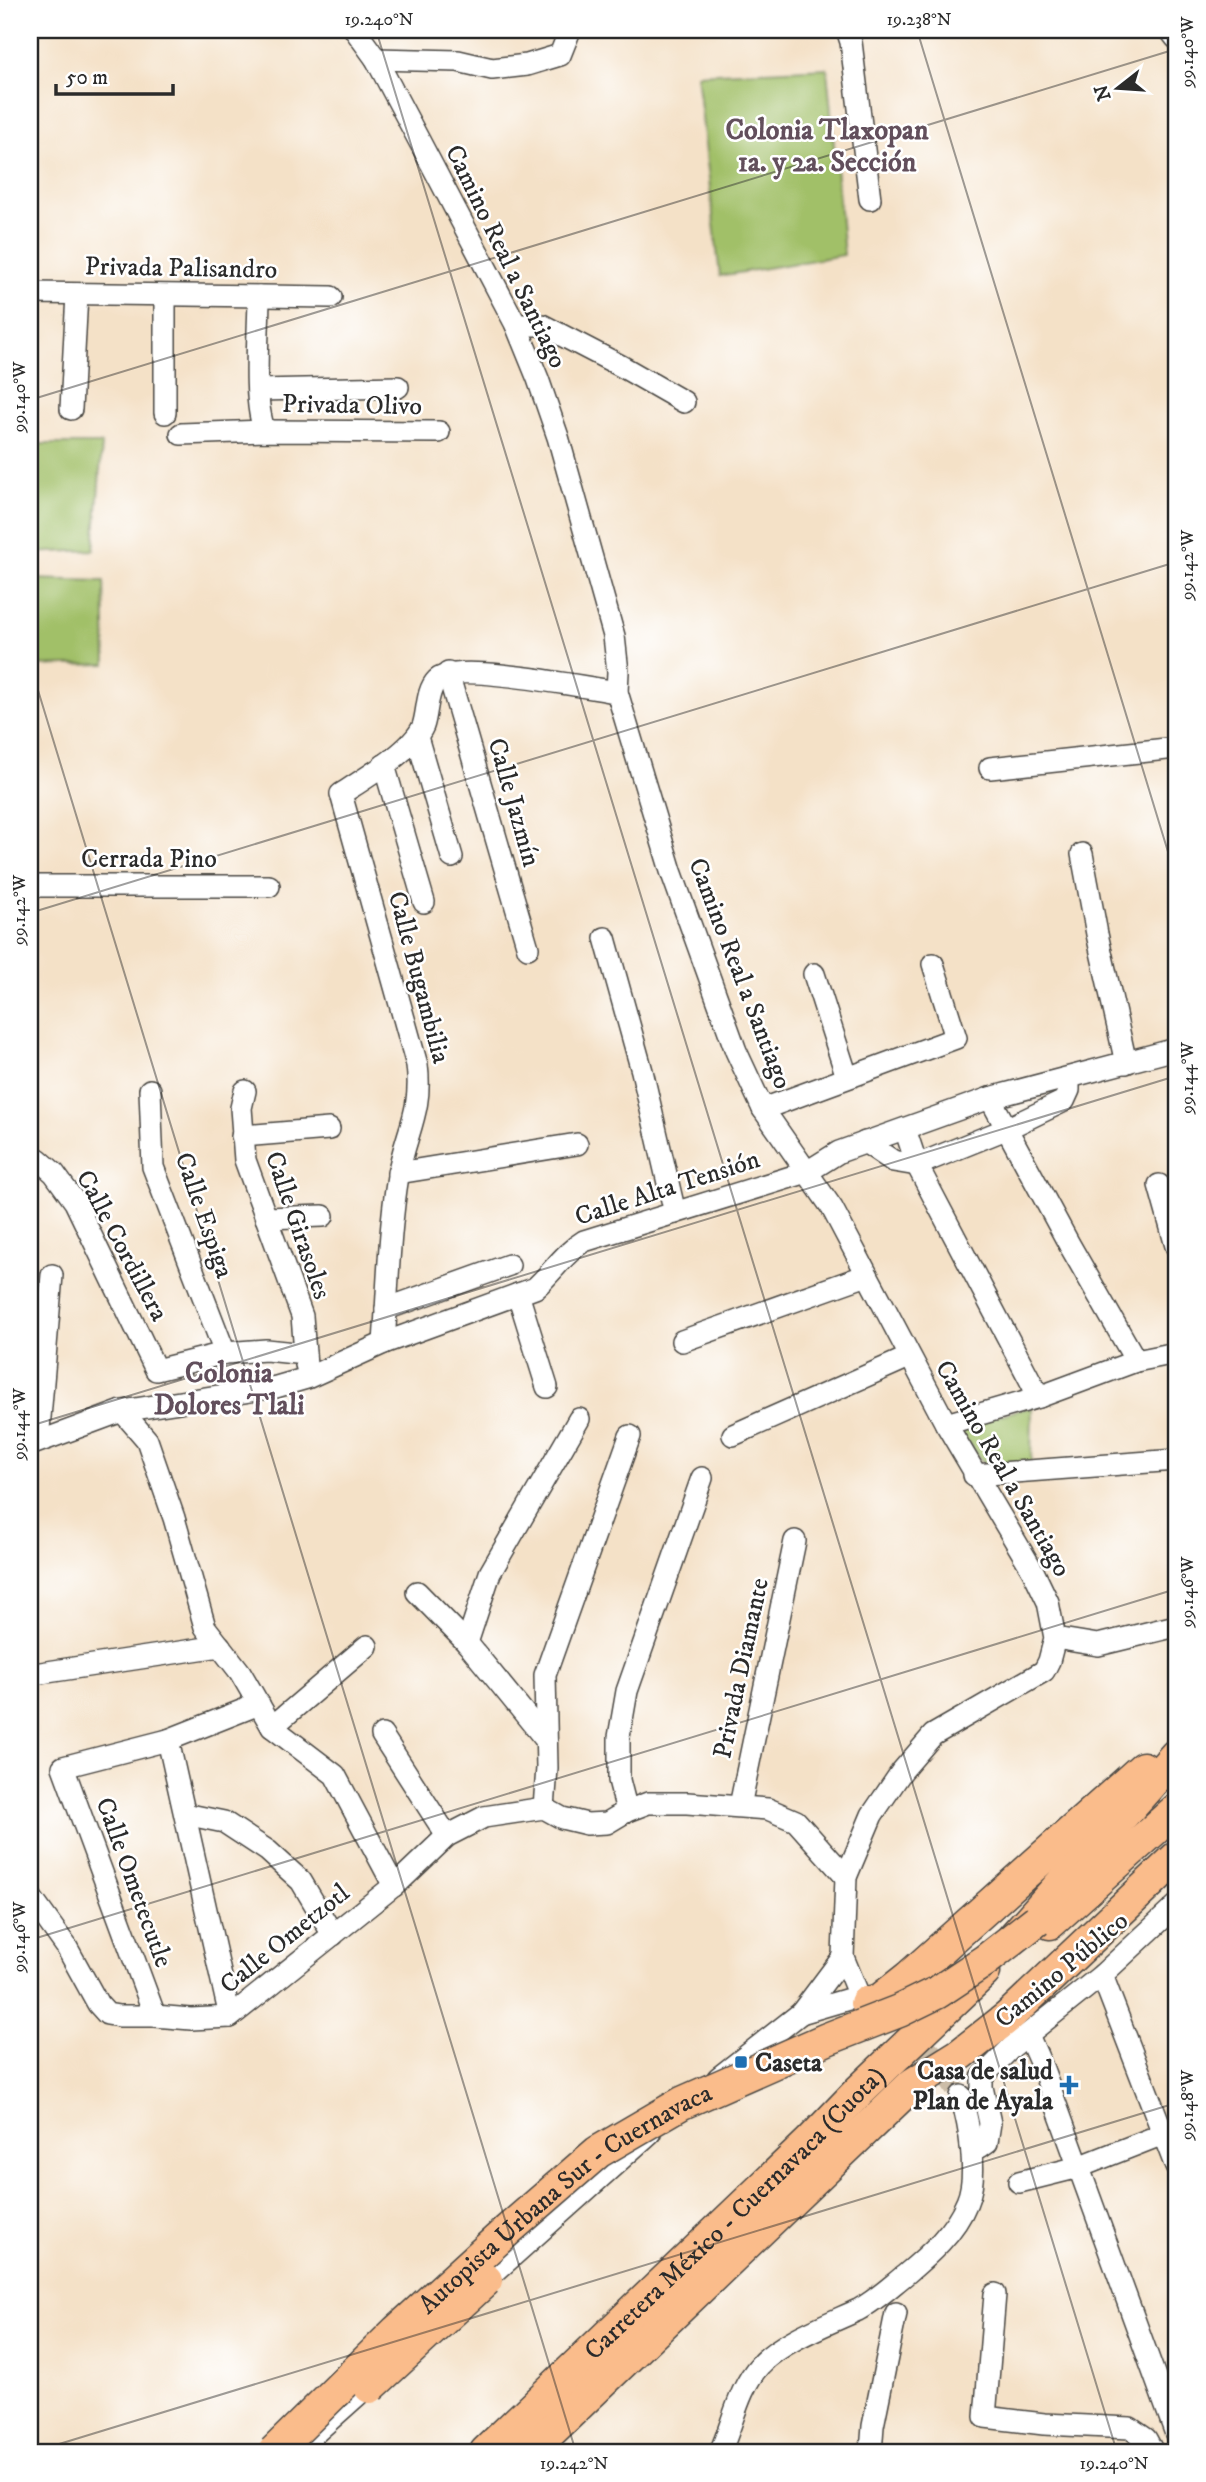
<svg xmlns="http://www.w3.org/2000/svg" width="1206" height="2482" font-family="'IM FELL DW Pica',serif">
  <style>
    .green { fill: #a1c068; stroke: #66764a; stroke-width: 2 }
    .lines { fill: none; stroke-linecap: round; stroke-linejoin: round }
    .minor-tunnel { stroke: #ccbda8; stroke-width: 21; stroke-dasharray: 21 10; stroke-linecap: butt }
    .minor-casing { stroke: #494642; stroke-width: 24 }
    .highway-casing { stroke: #494642; stroke-width: 35 }
    .minor { stroke: #fff; stroke-width: 21 }
    .highway { stroke: #fabc8b; stroke-width: 32 }
    .highway-bridge-casing { stroke: #494642; stroke-width: 35; stroke-linecap: butt }
    .highway-bridge { stroke: #fabc8b; stroke-width: 32 }
    .ticks { fill: none; stroke: #2b2b2b; stroke-width: 2; stroke-opacity: 0.45 }
    .poi-dot { fill: #1f6fb2; stroke: #fff; stroke-width: 2.5 }
    .labels { text-anchor: middle; stroke-width: 5; stroke-linejoin: round; paint-order: stroke }
    .street-label { font-size: 26px; fill: #2b2b2b; stroke: #fff }
    .poi-label { font-size: 26px; font-weight: bold; fill: #2b2b2b; stroke: #fff; text-anchor: start }
    .neighbourhood-label { font-size: 28px; font-weight: bold; fill: #624f5c; stroke: #fff }
    .neatline { fill: none; stroke: #2b2b2b; stroke-width: 2.5 }
    .ticks-label { font-size: 18px; text-anchor: middle; fill: #2b2b2b }
  </style>
  <rect width="100%" height="100%" fill="#fff"/>
  <filter id="ink" filterUnits="userSpaceOnUse"><feTurbulence type="fractalNoise" baseFrequency=".0143" numOctaves="2"/><feDisplacementMap in="SourceGraphic" scale="14" xChannelSelector="R" yChannelSelector="G"/><feConvolveMatrix kernelMatrix="1 2 1 2 8 2 1 2 1" color-interpolation-filters="sRGB"/></filter>
  <filter id="wash" filterUnits="userSpaceOnUse"><feTurbulence type="fractalNoise" baseFrequency=".00686" numOctaves="4" result="noise"/><feDisplacementMap in="SourceGraphic" scale="28" xChannelSelector="R" yChannelSelector="G"/><feGaussianBlur stdDeviation="1.57" result="paint"/><feColorMatrix in="noise" values="0 0 0 0 0 0 0 0 0 0 0 0 0 0 0 0 0 1.4 0 .05"/><feComposite in="paint" operator="in"/></filter>
  <g filter="url(#wash)">
    <rect width="100%" height="100%" fill="#f4e1c7"/>
    <g class="green">
      <path d="M827,68L844,255L720,276L697,74Z"/>
      <path d="M30,444H102L94,550L30,553Z"/>
      <path d="M30,579L104,581L106,664L30,666Z"/>
      <path d="M1032,1407L1031,1463L989,1469L954,1426Z"/>
    </g>
  </g>
  <g filter="url(#ink)">
    <g class="lines">
      <path class="minor-tunnel" d="M873,2012L931,2052L961,2096"/>
      <g class="minor-casing">
        <g id="minor">
          <path d="M355,30L376,59L432,165L516,325L538,379L558,437L614,636L618,672L617,692L671,871L736,1051L763,1109L832,1208L946,1424L1033,1571L1048,1602L1055,1638L1049,1661L1044,1671L933,1735L902,1771L872,1815L846,1877L843,1957L859,1996L871,2010"/>
          <path d="M847,30L851,42L870,199"/>
          <path d="M1170,30L1176,38"/>
          <path d="M376,59L458,61L492,69L527,65L560,55L570,30"/>
          <path d="M30,293L331,297"/>
          <path d="M165,296V413"/>
          <path d="M259,296C259,331 252,402 265,431"/>
          <path d="M516,325H542L621,366L684,402"/>
          <path d="M258,390L398,387"/>
          <path d="M71,409L77,294"/>
          <path d="M181,434L265,431L439,432"/>
          <path d="M448,673L528,948"/>
          <path d="M417,737L452,857"/>
          <path d="M384,765L424,902"/>
          <path d="M990,768L1176,748"/>
          <path d="M1082,854L1097,934L1126,1063"/>
          <path d="M30,886H269"/>
          <path d="M605,938L642,1071L675,1213"/>
          <path d="M814,974L847,1077"/>
          <path d="M150,1090L153,1167L225,1353"/>
          <path d="M245,1091L241,1108L245,1160L302,1316L306,1365"/>
          <path d="M990,1098L1069,1244L1136,1361"/>
          <path d="M763,1109L956,1038L933,964"/>
          <path d="M905,1129L917,1165L1039,1397"/>
          <path d="M242,1136L329,1129"/>
          <path d="M865,1142L893,1161L917,1165L1006,1129L1064,1101L1069,1090V1078"/>
          <path d="M30,1158L38,1159L54,1173L75,1202L156,1370L225,1353L266,1350L305,1354"/>
          <path d="M398,1173L577,1144"/>
          <path d="M1159,1185L1176,1246"/>
          <path d="M266,1218L323,1216"/>
          <path d="M518,1294L547,1387"/>
          <path d="M386,1309L509,1265"/>
          <path d="M682,1341L867,1275"/>
          <path d="M384,1343C388,1287 389,1230 398,1176C405,1133 423,1112 417,1065L341,794C364,779 413,750 423,726C428,712 426,691 437,680C454,661 588,688 617,692"/>
          <path d="M122,1411L147,1440L174,1518L205,1627L240,1672L272,1727L335,1775L394,1886"/>
          <path d="M946,1424L1039,1397L1136,1361L1176,1353"/>
          <path d="M733,1435L909,1357"/>
          <path d="M38,1441L52,1275"/>
          <path d="M30,1445L122,1411L276,1387L307,1378L384,1343L535,1288C552,1273 564,1253 584,1241L807,1172L839,1152L990,1098L1176,1049"/>
          <path d="M974,1475L1176,1460"/>
          <path d="M417,1592L467,1643"/>
          <path d="M1055,1638L1098,1645L1176,1626"/>
          <path d="M34,1674L220,1646"/>
          <path d="M272,1727L367,1646"/>
          <path d="M382,1735L447,1836"/>
          <path d="M168,1740L230,2017"/>
          <path d="M546,1740L467,1643L490,1573L579,1419"/>
          <path d="M740,1806L795,1541"/>
          <path d="M544,1808L547,1768L545,1675L630,1436"/>
          <path d="M627,1811L619,1780V1737L627,1691L702,1478"/>
          <path d="M185,1814L224,1822L268,1851L301,1881L333,1935"/>
          <path d="M30,1896L66,1946L98,2004L107,2014L119,2016H155L191,2019L230,2017L401,1880L447,1836L484,1817L544,1808L562,1818L587,1824L607,1823L627,1811L648,1803H687L768,1809L796,1821L846,1877"/>
          <path d="M1102,1975L1176,2167"/>
          <path d="M801,2013L859,1996"/>
          <path d="M155,2016L63,1767L168,1740L259,1704"/>
          <path d="M1028,2035L1043,2069L1176,2434"/>
          <path d="M718,2078L801,2013L843,1957"/>
          <path d="M971,2146L980,2147L987,2142L990,2123L982,2087V2078L987,2072L1012,2047L1102,1975L1176,1906"/>
          <path d="M1019,2182L1079,2167L1163,2134"/>
          <path d="M478,2287L650,2133"/>
          <path d="M995,2294L985,2417L1044,2424L1130,2428L1146,2439L1153,2452"/>
          <path d="M294,2452L379,2376"/>
          <path d="M720,2452C733,2424 738,2389 760,2365C780,2342 830,2323 858,2310C875,2301 890,2287 905,2275C929,2255 955,2232 967,2202C979,2175 969,2124 961,2096"/>
          <path d="M871,2452L873,2426L896,2313"/>
        </g>
      </g>
      <g class="highway-casing">
        <g id="highway">
          <path d="M1050,1923L1176,1810"/>
          <path d="M1013,1938L1176,1755"/>
          <path d="M866,2003L880,2000L909,1977L1143,1768"/>
          <path id="s1" d="M486,2452L810,2142L860,2090L984,1972"/>
          <path d="M529,2452L913,2084L961,2054L1008,2017L1176,1858"/>
        </g>
      </g>
      <use href="#minor" class="minor"/>
      <use href="#highway" class="highway"/>
      <g class="highway-bridge-casing">
        <g id="highway-bridge">
          <path d="M370,2387L486,2280"/>
          <path id="s2" d="M274,2452L397,2331L508,2230L598,2152L682,2103L827,2039L899,2011L938,1992L986,1960L1037,1920"/>
        </g>
      </g>
      <use href="#highway-bridge" class="highway-bridge"/>
    </g>
  </g>
  <path class="ticks" d="M376,30L1117,2452M917,30L1176,878M30,400L1176,49M30,664L576,2452M30,913L1176,562M30,1426L1176,1076M30,1940L1176,1589M30,2432L36,2452M33,2452L1176,2103"/>
  <g class="poi-dot">
    <rect x="734" y="2055" width="14" height="14" rx="3.5"/>
    <path d="M1065.5 2074.5h7v7h7v7h-7v7h-7v-7h-7v-7h7z"/>
  </g>
  <g class="labels">
    <g class="street-label">
      <text transform="translate(507 256) rotate(64)" y="9">Camino Real a Santiago</text>
      <text transform="translate(181 267) rotate(1)" y="9">Privada Palisandro</text>
      <text transform="translate(352 404) rotate(1)" y="9">Privada Olivo</text>
      <text transform="translate(515 802) rotate(74)" y="9">Calle Jazmín</text>
      <text x="149" y="867">Cerrada Pino</text>
      <text transform="translate(741 973) rotate(69)" y="9">Camino Real a Santiago</text>
      <text transform="translate(420 977) rotate(75)" y="9">Calle Bugambilia</text>
      <text transform="translate(667 1187) rotate(-18)" y="9">Calle Alta Tensión</text>
      <text transform="translate(205 1215) rotate(71)" y="9">Calle Espiga</text>
      <text transform="translate(299 1225) rotate(71)" y="9">Calle Girasoles</text>
      <text transform="translate(123 1245) rotate(62)" y="9">Calle Cordillera</text>
      <text transform="translate(1004 1468) rotate(60)" y="9">Camino Real a Santiago</text>
      <text transform="translate(740 1668) rotate(-78)" y="9">Privada Diamante</text>
      <text transform="translate(135 1882) rotate(70)" y="9">Calle Ometecutle</text>
      <text transform="translate(284 1938) rotate(-39)" y="9">Calle Ometzotl</text>
      <text transform="translate(1061 1969) rotate(-40)" y="9">Camino Público</text>
      <text dy="9" stroke="none"><textPath href="#s2" startOffset="388">Autopista Urbana Sur - Cuernavaca</textPath></text>
      <text dy="9" stroke="none"><textPath href="#s1" startOffset="345">Carretera México - Cuernavaca (Cuota)</textPath></text>
    </g>
    <g class="poi-label">
      <text x="755" y="2071">Caseta</text>
      <text x="1053" y="2079" text-anchor="end">Casa de salud<tspan x="1053" dy="30">Plan de Ayala</tspan></text>
    </g>
    <g class="neighbourhood-label">
      <text x="827" y="139">Colonia Tlaxopan<tspan x="827" dy="32">1a. y 2a. Sección</tspan></text>
      <text x="229" y="1382">Colonia<tspan x="229" dy="32">Dolores Tlali</tspan></text>
    </g>
  </g>
  <rect width="1206" height="2482" fill="none" stroke="#fff" stroke-width="77"/>
  <g transform="translate(1118 88) rotate(253)" stroke="#ffffff" stroke-width="5" paint-order="stroke">
  <path d="M0-5L12 26L0 18L-12 26Z" fill="#2b2b2b"/>
  <text y="-10" font-size="19" font-weight="bold" text-anchor="middle" fill="#2b2b2b">N</text>
  </g>
  <path d="M56 84v10h117v-10" fill="none" stroke="#2b2b2b" stroke-width="3.5"/>
  <text x="66" y="84" font-size="21" fill="#2b2b2b" stroke="#ffffff" stroke-width="5" paint-order="stroke">50 m</text>
  <rect x="38" y="38" width="1130" height="2406" class="neatline"/>
  <g class="ticks-label">
    <text x="379" y="25">19.240°N</text>
    <text x="919" y="25">19.238°N</text>
    <text transform="translate(1187 52) rotate(-90)" y="6">99.140°W</text>
    <text transform="translate(19 397) rotate(-90)" y="6">99.140°W</text>
    <text transform="translate(1187 565) rotate(-90)" y="6">99.142°W</text>
    <text transform="translate(19 910) rotate(-90)" y="6">99.142°W</text>
    <text transform="translate(1187 1078) rotate(-90)" y="6">99.144°W</text>
    <text transform="translate(19 1424) rotate(-90)" y="6">99.144°W</text>
    <text transform="translate(1187 1592) rotate(-90)" y="6">99.146°W</text>
    <text transform="translate(19 1937) rotate(-90)" y="6">99.146°W</text>
    <text transform="translate(1187 2105) rotate(-90)" y="6">99.148°W</text>
    <text x="574" y="2469">19.242°N</text>
    <text x="1114" y="2469">19.240°N</text>
  </g>
</svg>
